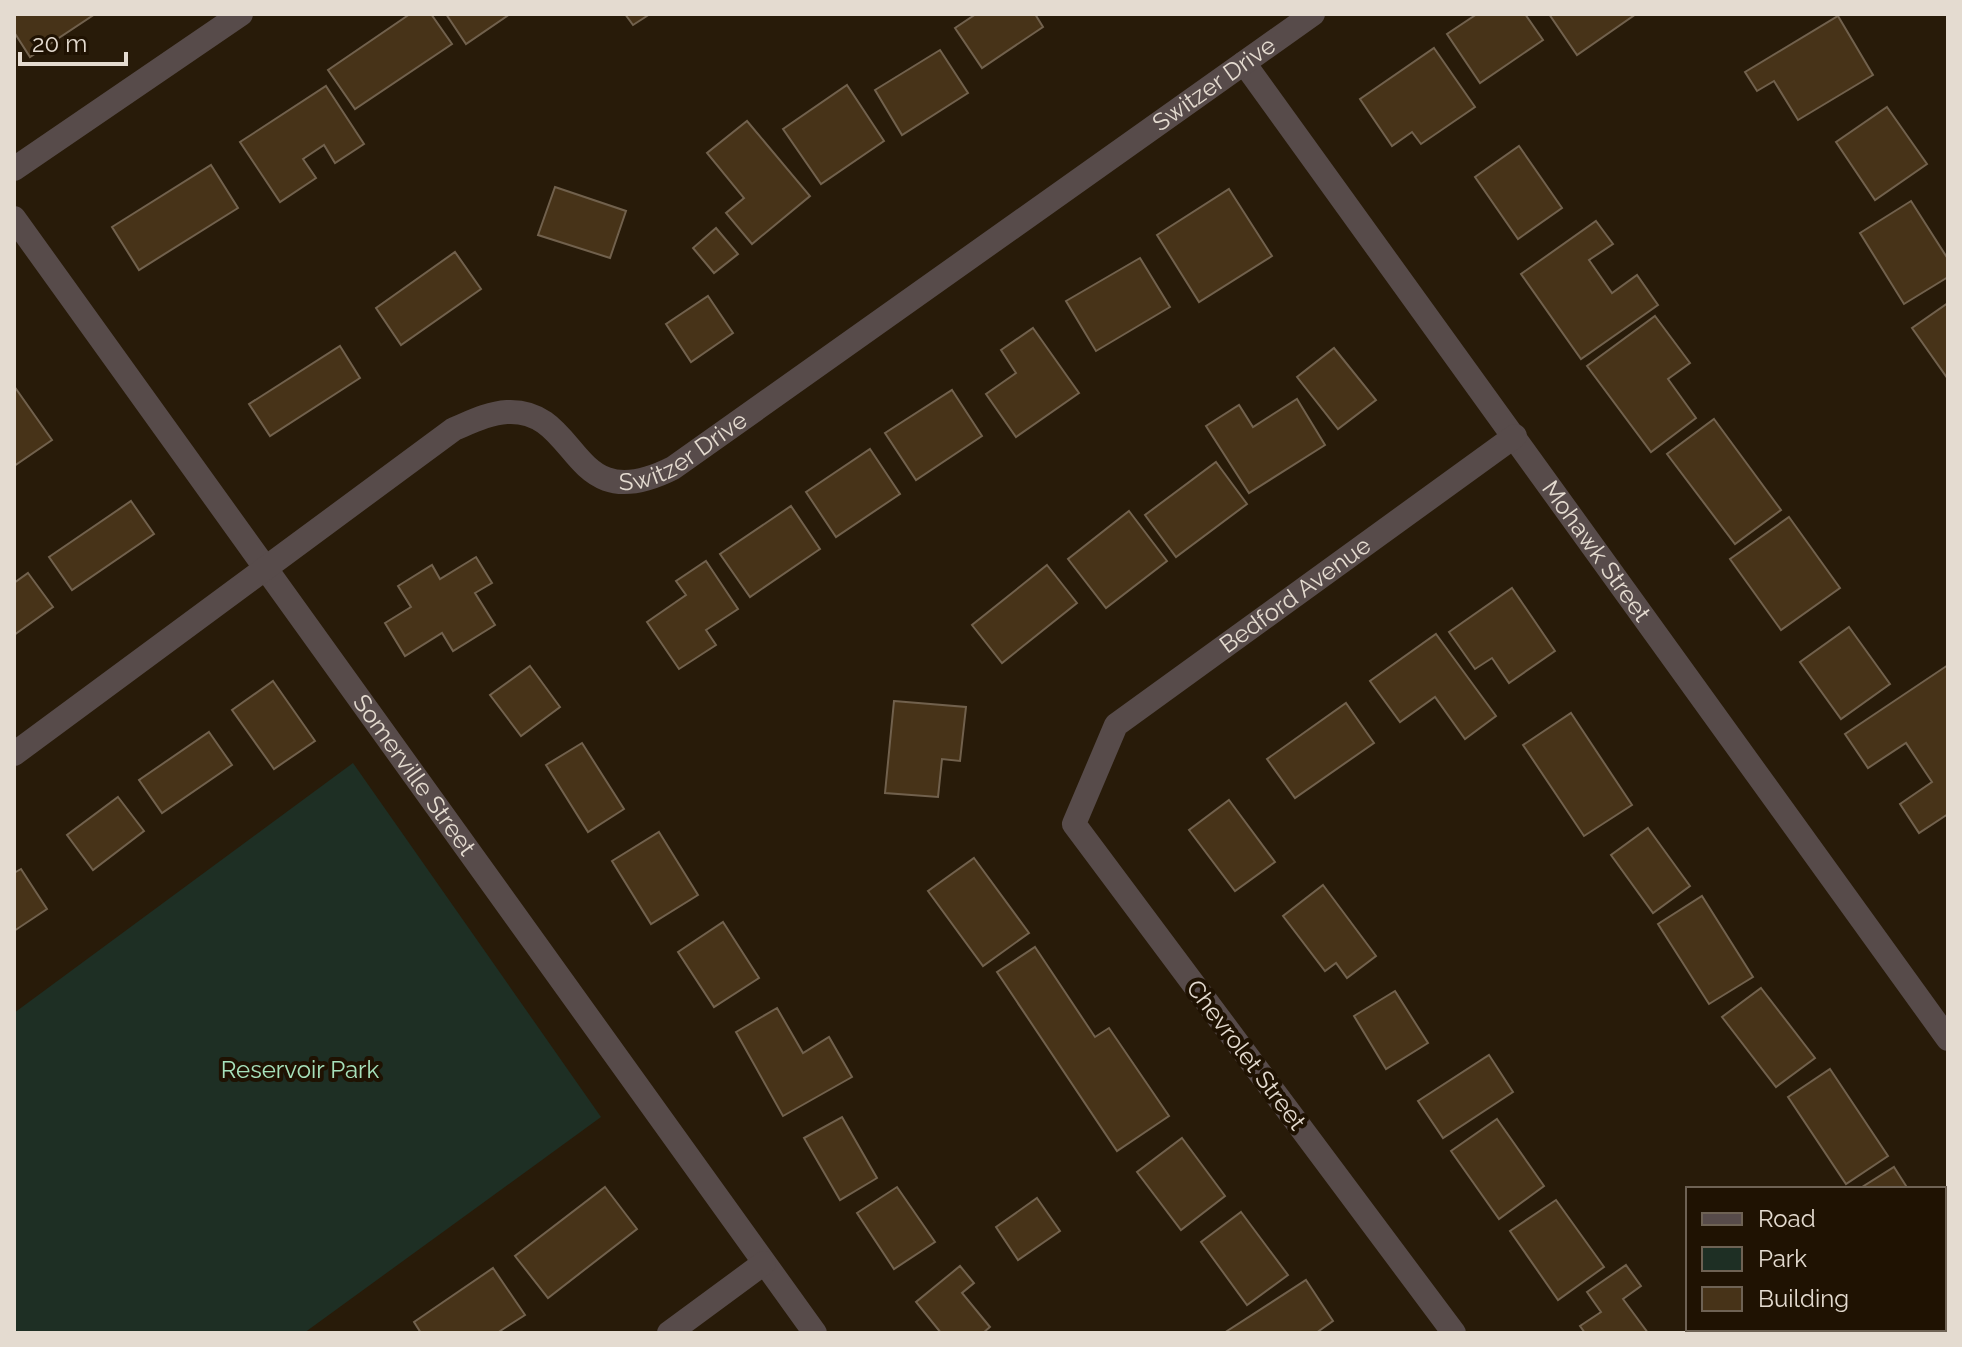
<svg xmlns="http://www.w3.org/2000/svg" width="1962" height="1347" font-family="Raleway,sans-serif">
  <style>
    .green { fill: #1e2f24 }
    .building { fill: #473318; stroke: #71614d; stroke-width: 2 }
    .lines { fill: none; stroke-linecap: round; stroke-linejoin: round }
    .minor { stroke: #574b4a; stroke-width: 24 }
    .labels { text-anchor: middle; stroke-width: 8; stroke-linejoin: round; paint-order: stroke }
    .street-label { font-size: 24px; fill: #e4dbd0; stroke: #1f1202 }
    .park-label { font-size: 24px; fill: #a7e2bc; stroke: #1f1202 }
  </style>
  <rect width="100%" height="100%" fill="#281b09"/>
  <path class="green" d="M353,763L601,1117L304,1333H14V1013Z"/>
  <g class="building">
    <path d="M14,14H95L30,57L14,32Z"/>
    <path d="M410,14H431L452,44L355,109L328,70Z"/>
    <path d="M446,14H510L466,44Z"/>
    <path d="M625,14H650L633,25Z"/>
    <path d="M976,14H1035L1043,27L982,68L955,28Z"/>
    <path d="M1477,14H1525L1543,40L1480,83L1447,34Z"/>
    <path d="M1549,14H1636L1577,55Z"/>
    <path d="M1838,16L1873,75L1798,120L1774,81L1757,91L1745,72Z"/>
    <path d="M1434,48L1475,107L1421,144L1412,132L1392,146L1360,99Z"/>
    <path d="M940,50L968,93L902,135L875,90Z"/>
    <path d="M847,85L884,141L821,184L783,129Z"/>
    <path d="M326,86L364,144L335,163L324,145L303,159L316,178L280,202L240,142Z"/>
    <path d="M1887,107L1927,164L1875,200L1836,142Z"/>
    <path d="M747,121L810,196L752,244L726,213L744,198L707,153Z"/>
    <path d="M1519,146L1562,208L1518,239L1475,177Z"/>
    <path d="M211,165L238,208L139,270L112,227Z"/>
    <path d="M555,187L626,211L610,258L538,235Z"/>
    <path d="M1229,189L1272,256L1199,302L1157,235Z"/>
    <path d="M1911,201L1948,259V277L1904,304L1860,233Z"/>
    <path d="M1596,221L1613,244L1589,260L1612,293L1637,275L1658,305L1581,359L1521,274Z"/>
    <path d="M716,228L738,254L714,273L693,248Z"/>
    <path d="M455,252L481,289L401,345L376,308Z"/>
    <path d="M1140,258L1170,307L1096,351L1066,301Z"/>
    <path d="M708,296L733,333L691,362L666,324Z"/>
    <path d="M1948,303V379L1912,328Z"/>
    <path d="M1655,316L1690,363L1668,379L1696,418L1651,452L1587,366Z"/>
    <path d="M1033,328L1079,393L1016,437L986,394L1016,373L1001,350Z"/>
    <path d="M340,346L360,378L270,436L249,404Z"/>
    <path d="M1334,348L1376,400L1338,429L1297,377Z"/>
    <path d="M14,386L52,440L14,466Z"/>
    <path d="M952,390L982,436L916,480L885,433Z"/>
    <path d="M1297,399L1325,445L1249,493L1206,426L1239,405L1253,427Z"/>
    <path d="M1714,419L1781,510L1735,544L1667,454Z"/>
    <path d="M870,449L900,494L836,537L806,492Z"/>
    <path d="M1216,462L1247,504L1176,557L1145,515Z"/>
    <path d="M131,501L154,534L72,590L49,557Z"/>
    <path d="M791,506L820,549L750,597L720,554Z"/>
    <path d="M1129,511L1167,561L1106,608L1068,559Z"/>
    <path d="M1789,517L1840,588L1781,630L1730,559Z"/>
    <path d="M476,557L492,583L475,593L495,625L453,651L442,633L405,656L385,623L411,607L398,586L432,565L440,579Z"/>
    <path d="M706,561L738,609L706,630L716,645L679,669L647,622L686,595L676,581Z"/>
    <path d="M1047,565L1077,603L1002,663L972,625Z"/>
    <path d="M28,573L53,607L14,635V583Z"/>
    <path d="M1512,588L1555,651L1509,683L1492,658L1475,669L1449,632Z"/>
    <path d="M1849,627L1890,684L1841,719L1800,662Z"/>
    <path d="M1436,634L1496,716L1465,739L1435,697L1400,722L1370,681Z"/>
    <path d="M1948,665V814L1919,833L1900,804L1932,782L1906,743L1868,768L1845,734Z"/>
    <path d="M530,666L560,707L521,736L490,695Z"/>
    <path d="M273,681L315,741L274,769L232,710Z"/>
    <path d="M894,701L966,707L960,761L942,759L938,797L885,793Z"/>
    <path d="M1346,703L1374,743L1295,798L1267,759Z"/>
    <path d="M1571,713L1632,805L1584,836L1523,745Z"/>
    <path d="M209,732L232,765L162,813L139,780Z"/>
    <path d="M582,743L624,809L588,832L546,765Z"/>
    <path d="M118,797L144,831L93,870L67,835Z"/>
    <path d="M1229,800L1275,862L1235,891L1189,830Z"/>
    <path d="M1648,828L1690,886L1653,913L1611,855Z"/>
    <path d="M659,832L698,895L651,924L612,861Z"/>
    <path d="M974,858L1029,933L983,966L928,891Z"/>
    <path d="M21,869L47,909L14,931V873Z"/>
    <path d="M1323,885L1376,956L1347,978L1336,963L1325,971L1283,916Z"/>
    <path d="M1702,896L1753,977L1709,1004L1658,924Z"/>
    <path d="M723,922L759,978L714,1007L678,952Z"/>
    <path d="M1035,947L1095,1037L1109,1028L1169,1116L1117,1151L997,972Z"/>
    <path d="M1761,988L1815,1058L1776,1087L1722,1017Z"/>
    <path d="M1395,991L1428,1043L1386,1069L1354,1016Z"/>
    <path d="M777,1008L803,1053L829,1037L852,1077L783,1116L736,1032Z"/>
    <path d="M1489,1055L1513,1092L1443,1138L1418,1101Z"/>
    <path d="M1830,1069L1888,1156L1846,1184L1788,1097Z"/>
    <path d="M842,1117L877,1178L840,1200L804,1138Z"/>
    <path d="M1497,1119L1544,1186L1499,1219L1451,1151Z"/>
    <path d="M1182,1138L1225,1196L1181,1230L1137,1172Z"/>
    <path d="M1894,1167L1908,1189H1859Z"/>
    <path d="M605,1187L637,1229L548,1298L515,1256Z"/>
    <path d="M897,1187L935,1242L894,1269L857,1213Z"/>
    <path d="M1037,1198L1060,1231L1018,1260L996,1227Z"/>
    <path d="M1556,1200L1604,1267L1558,1300L1510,1231Z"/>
    <path d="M1241,1212L1288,1275L1247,1305L1201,1242Z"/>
    <path d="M1626,1265L1641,1286L1623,1299L1648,1333H1585L1580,1326L1601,1312L1587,1292Z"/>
    <path d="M960,1266L974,1283L962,1293L990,1327L983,1333H941L916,1302Z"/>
    <path d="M493,1268L525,1315L497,1333H421L414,1322Z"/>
    <path d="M1948,1268V1329L1944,1324V1271Z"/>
    <path d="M1306,1280L1333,1321L1316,1333H1224Z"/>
  </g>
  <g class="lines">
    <g class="minor">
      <path id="s1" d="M1244,63L1948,1039"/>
      <path d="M14,169L241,14"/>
      <path id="s2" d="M14,218L815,1333"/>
      <path id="s3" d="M14,754L454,429C471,422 489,413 507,412C582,408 568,521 673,468L1313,14"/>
      <path d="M669,1333L764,1263"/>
      <path id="s4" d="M1454,1333L1074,824L1116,725L1515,436"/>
    </g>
  </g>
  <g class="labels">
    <g class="street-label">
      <text dy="8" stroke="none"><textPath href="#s3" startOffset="1460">Switzer Drive</textPath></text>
      <text dy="8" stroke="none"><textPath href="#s3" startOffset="812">Switzer Drive</textPath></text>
      <text dy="8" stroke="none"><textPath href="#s1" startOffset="602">Mohawk Street</textPath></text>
      <text dy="8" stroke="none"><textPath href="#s4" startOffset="964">Bedford Avenue</textPath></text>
      <text dy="8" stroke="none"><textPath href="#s2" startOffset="686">Somerville Street</textPath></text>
      <text transform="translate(1246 1055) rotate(53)" y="8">Chevrolet Street</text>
    </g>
    <g class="park-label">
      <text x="300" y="1078">Reservoir Park</text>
    </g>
  </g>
  <rect width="1962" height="1347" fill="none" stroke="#e4dbd0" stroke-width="32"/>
  <rect x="1686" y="1187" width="260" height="144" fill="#1f1202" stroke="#6e6254" stroke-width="2"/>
  <rect x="1702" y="1213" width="40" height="12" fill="#574b4a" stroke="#6e6254" stroke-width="2"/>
  <text x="1758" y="1227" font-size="24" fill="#e4dbd0">Road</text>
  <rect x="1702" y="1247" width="40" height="24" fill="#1e2f24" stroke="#6e6254" stroke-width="2"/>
  <text x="1758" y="1267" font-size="24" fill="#e4dbd0">Park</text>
  <rect x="1702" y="1287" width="40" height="24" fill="#473318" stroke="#6e6254" stroke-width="2"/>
  <text x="1758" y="1307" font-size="24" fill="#e4dbd0">Building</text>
  <path d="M20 52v12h106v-12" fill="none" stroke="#e4dbd0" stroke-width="4"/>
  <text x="32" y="52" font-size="24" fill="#e4dbd0" stroke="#1f1202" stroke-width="6" paint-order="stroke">20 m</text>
</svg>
